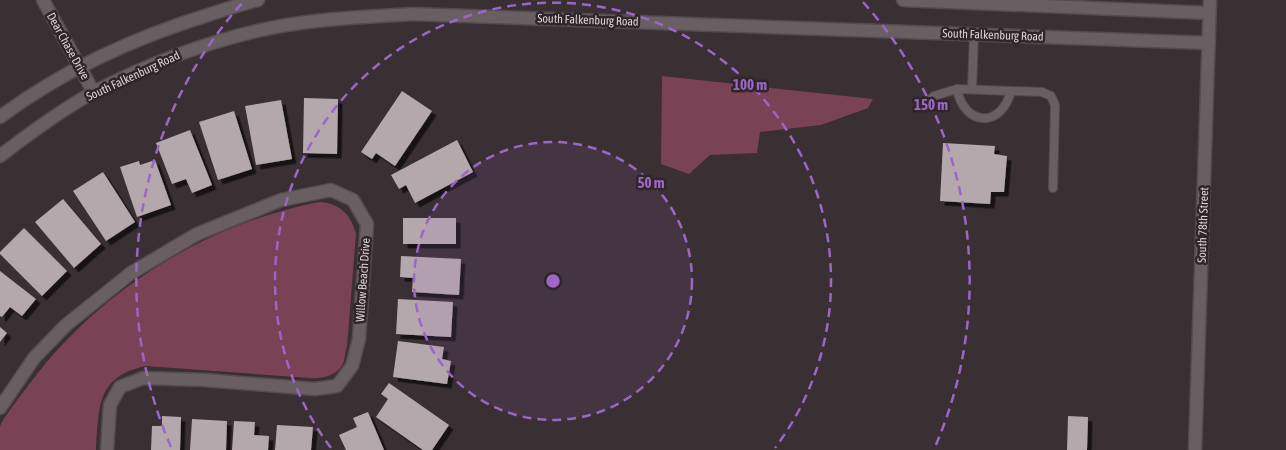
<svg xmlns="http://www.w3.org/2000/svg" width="1286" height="450" font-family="'Asap Condensed',sans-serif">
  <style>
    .green { fill: #7a4255 }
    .building { fill: #b5a8ac; filter: url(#shadow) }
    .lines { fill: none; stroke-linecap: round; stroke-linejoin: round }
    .service-casing { stroke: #554b4e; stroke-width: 10 }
    .minor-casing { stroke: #554b4e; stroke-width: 15 }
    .tertiary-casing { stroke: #554b4e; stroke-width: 15 }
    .service { stroke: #695e61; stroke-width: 8 }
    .minor { stroke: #695e61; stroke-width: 12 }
    .tertiary { stroke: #695e61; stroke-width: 12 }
    .ring { fill: none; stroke: #9c66c6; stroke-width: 2.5; stroke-dasharray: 9 6 }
    .labels { text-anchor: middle; stroke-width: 5; stroke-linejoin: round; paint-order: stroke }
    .street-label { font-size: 12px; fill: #d9d2d4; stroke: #302528 }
    .centre { fill: #9c66c6; stroke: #302528; stroke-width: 2.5 }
    .ring-label { font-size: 15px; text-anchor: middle; font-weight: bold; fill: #9c66c6; stroke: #302528; stroke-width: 5; stroke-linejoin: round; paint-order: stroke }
  </style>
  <defs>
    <filter id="shadow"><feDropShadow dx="4.5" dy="4.5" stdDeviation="0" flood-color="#0009"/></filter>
  </defs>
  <rect width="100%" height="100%" fill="#3a2f32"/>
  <g class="green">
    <path d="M662,76L873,99L868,108L821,125L760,132L757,153L710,155L689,174L661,164Z"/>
    <path d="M319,202C339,203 351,214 356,234L347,347C345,352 345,359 343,364C336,376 322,379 310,378L146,366C96,376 99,408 96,450H0C0,443 0,434 0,427C2,418 30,384 37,374C107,286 208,224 319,202Z"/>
  </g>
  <g class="building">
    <path d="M402,91L432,111L395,166L376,153L372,159L361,152Z"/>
    <path d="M304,98L338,99L337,154L303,153Z"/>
    <path d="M281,100L292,159L256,165L245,106Z"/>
    <path d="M234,111L252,169L218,180L199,122Z"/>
    <path d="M190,130L212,185L192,193L186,179L172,184L156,143Z"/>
    <path d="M457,140L473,172L415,203L406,185L399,189L391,175Z"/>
    <path d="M943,143L995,146L994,154L1007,156L1004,192H991L990,204L940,201Z"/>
    <path d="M155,160L171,205L137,217L120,167L139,161L140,165Z"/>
    <path d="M103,172L135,222L106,241L73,191Z"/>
    <path d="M63,199L101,244L74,268L35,222Z"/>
    <rect x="403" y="218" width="53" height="26"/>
    <path d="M24,228L67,271L42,296L0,254V252Z"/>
    <path d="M401,256L461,259L459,295L412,292L413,278L400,277Z"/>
    <path d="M0,271L36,299L22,316L10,307L2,317L0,316Z"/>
    <path d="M398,299L453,302L451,337L396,334Z"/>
    <path d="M0,327L7,333L0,342Z"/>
    <path d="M398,341L444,347L442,359L451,361L447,384L393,377Z"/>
    <path d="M389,383L449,425L432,450H423L376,417L388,399L381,394Z"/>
    <path d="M368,412L384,450H346L339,435L357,427L353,418Z"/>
    <path d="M162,416L181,417L180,450H151L152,426H162Z"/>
    <path d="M1068,416L1088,417L1087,450H1067Z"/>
    <path d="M192,419L227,421L226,450H190Z"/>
    <path d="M234,421L255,422L254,435L269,436L268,450H232Z"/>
    <path d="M277,425L313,427L311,450H275Z"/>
  </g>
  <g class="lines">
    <g class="service-casing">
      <g id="service">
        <path d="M957,89C964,126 1001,129 1011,91"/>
        <path d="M972,89L974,34"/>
        <path d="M927,103L934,96L957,89L1042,92L1051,96L1055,105L1053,188"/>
      </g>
    </g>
    <g class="minor-casing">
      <g id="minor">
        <path d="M43,0L94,93"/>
        <path d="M0,408L34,358L66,325L131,273L197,234L281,200L331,190L353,200L367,224L359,339L352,366L337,386L315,389L205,380L143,378L120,387L110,405L107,450"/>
      </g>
    </g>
    <g class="tertiary-casing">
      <g id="tertiary">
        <path d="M903,0L1209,13"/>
        <path d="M0,117C63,70 136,37 211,14C226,9 242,4 258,0"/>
        <path d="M0,156C30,133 61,110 94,92C146,65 204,43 261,30C310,19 362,17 412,14L1209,43"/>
        <path d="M1195,450L1210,0"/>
      </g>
    </g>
    <use href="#service" class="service"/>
    <use href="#minor" class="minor"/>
    <use href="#tertiary" class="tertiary"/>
  </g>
  <circle cx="553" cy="281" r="139" fill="#9c66c6" fill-opacity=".12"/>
  <g class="ring">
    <circle cx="553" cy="281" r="139"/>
    <path d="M331 448A278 278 0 1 1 775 448"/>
    <path d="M171 447A417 417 0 0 1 243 2M863 2A417 417 0 0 1 935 447"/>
  </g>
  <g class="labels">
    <g class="street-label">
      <text transform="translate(588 20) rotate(2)" y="4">South Falkenburg Road</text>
      <text transform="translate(993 35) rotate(2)" y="4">South Falkenburg Road</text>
      <text transform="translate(68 46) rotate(61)" y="4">Dear Chase Drive</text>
      <text transform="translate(133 76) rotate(-25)" y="4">South Falkenburg Road</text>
      <text transform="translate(1203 225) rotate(-88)" y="4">South 78th Street</text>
      <text transform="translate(363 280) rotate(-86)" y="4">Willow Beach Drive</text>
    </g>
  </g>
  <circle cx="553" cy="281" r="8" class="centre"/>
  <g class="ring-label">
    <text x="750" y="90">100 m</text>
    <text x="931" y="110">150 m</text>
    <text x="651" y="188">50 m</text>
  </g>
</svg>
